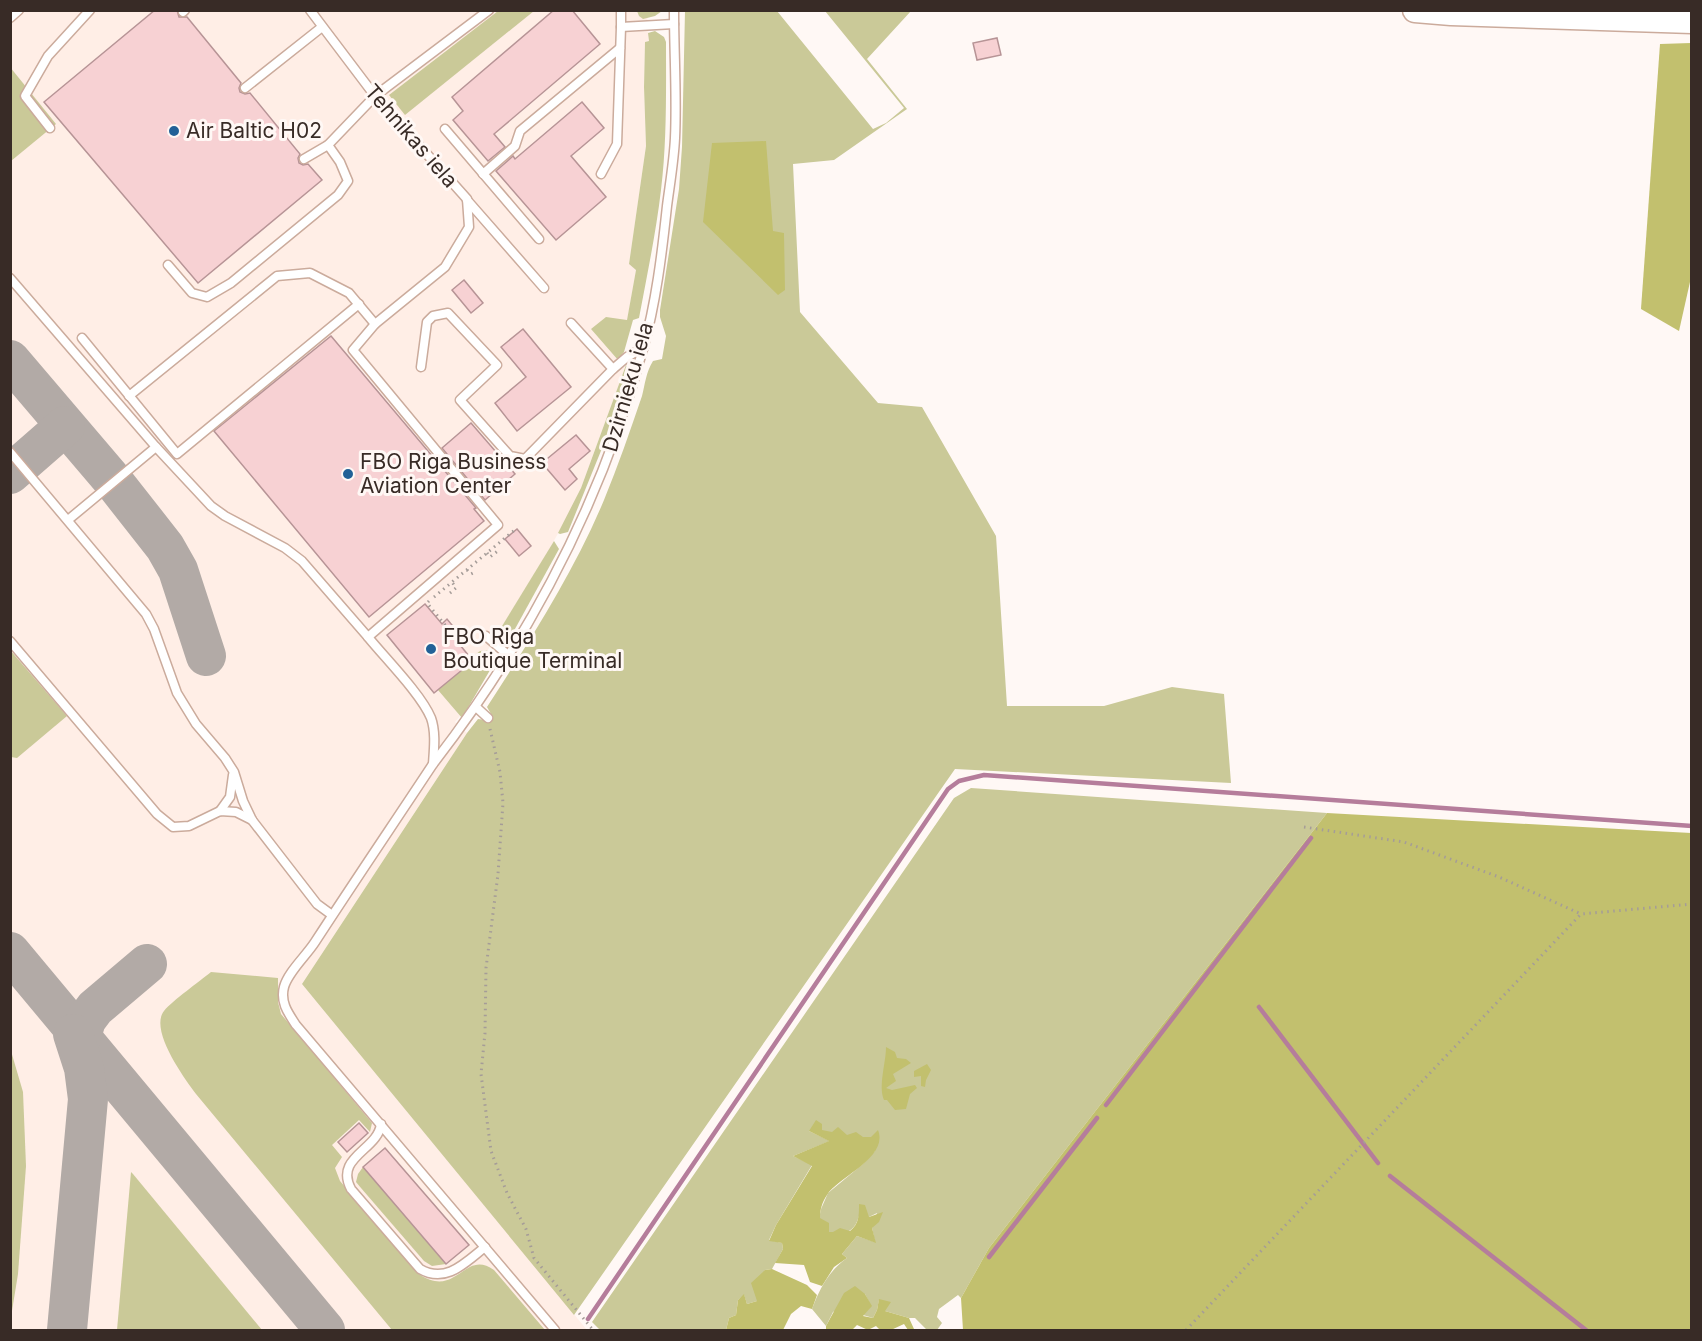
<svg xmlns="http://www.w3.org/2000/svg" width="1702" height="1341" font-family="Inter,sans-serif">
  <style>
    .built { fill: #ffeee6 }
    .green { fill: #cac998 }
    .forest { fill: #c2c06e }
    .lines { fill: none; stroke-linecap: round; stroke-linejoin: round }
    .stream { stroke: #b57d9b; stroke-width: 4.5 }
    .taxiway { stroke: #b2aaa6; stroke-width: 40 }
    .building { fill: #f7d1d3; stroke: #b79496; stroke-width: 1.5 }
    .lane-casing { stroke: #cbab9c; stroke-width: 11 }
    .secondary-casing { stroke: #cbab9c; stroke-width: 27 }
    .path { stroke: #a59c98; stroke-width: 3; stroke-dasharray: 1.5 4.5; stroke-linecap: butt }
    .lane { stroke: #fff; stroke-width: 8 }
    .secondary { stroke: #fff; stroke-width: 24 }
    .poi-dot { fill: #226197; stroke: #fff8f5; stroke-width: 2 }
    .labels { text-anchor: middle; stroke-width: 6; stroke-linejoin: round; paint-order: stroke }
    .poi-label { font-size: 21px; fill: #382b26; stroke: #fff8f5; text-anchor: start }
    .street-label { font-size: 21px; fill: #382b26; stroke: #fff8f5 }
  </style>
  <rect width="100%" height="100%" fill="#fff8f5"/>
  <path class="built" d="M10,11H647L649,41L645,42L644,87L646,146L629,264L636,270L627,321L591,329L625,368L581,488L570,512L546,555L453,707L460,716L455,722L467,733L302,984L587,1330H11Z"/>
  <g class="green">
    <path d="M498,11H534L405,115L389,95Z"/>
    <path d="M637,11V10L662,11L655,16L643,19L639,16Z"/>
    <path d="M685,11H777L873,129L886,123L904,108L825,11H911L867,59L907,109L834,160L793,164L800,312L878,403L922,407L996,536L1007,706H1104L1172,687L1224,694L1231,783L955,769L574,1315L302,984L467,733L478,719L486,720L491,714L487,707C529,642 574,572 604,500C618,466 630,431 642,396C645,384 646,372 653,361L662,359L666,336L660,317V310L679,189L682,147Z"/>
    <path d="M655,31L664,37L666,42C666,91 667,141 661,190C656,233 647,275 639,318L633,320L624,352L618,360L591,329L606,317L627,320L636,270L629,264L646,146L644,87L645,42L649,41L648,33Z"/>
    <path d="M10,67L56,124L11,161H10Z"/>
    <path d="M626,365L629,372L607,436L568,532L560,534L558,533L581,488Z"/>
    <path d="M554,541L559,549L510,638H498L496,636Z"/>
    <path d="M10,650L67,716L17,758L11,757Z"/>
    <path d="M487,650L494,660L493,665L462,718L438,690L473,661L471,658L480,651Z"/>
    <path d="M971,788L1327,813L989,1248L961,1298L958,1295L939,1309L937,1317L942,1323L937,1330H927L915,1318H909L885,1311L879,1300L877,1310L873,1318L863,1315L871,1306L865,1294L833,1312L826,1326L812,1309C820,1288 828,1272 847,1258L842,1254L857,1236L875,1242L872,1228L877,1213L869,1217L859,1216C854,1233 846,1234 829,1232L819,1219L821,1209L828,1193L863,1164L875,1151L871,1137C850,1138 830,1130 809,1131L830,1141L793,1156L812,1165L776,1225L769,1240L782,1243L783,1249L772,1269L765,1270L757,1301L747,1304L744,1295L738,1300L736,1315L729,1318L726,1330H600L592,1322L954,798Z"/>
    <path d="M211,972L278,978V1002L281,1014L372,1123L370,1132L359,1120L332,1145L342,1157L335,1168L340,1181L419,1274C457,1300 464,1248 494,1270L545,1330H392L196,1094C184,1078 149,1030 164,1011C173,1000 199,982 211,972Z"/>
    <path d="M11,1051L23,1092L26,1166L18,1274L11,1317Z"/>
    <path d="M363,1167L446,1264L432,1266L424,1261L361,1188L356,1182L358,1174Z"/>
    <path d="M131,1172L133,1174L262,1330H117Z"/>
  </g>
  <g class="forest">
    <path d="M1691,43L1692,273L1679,331L1641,309L1660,44Z"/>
    <path d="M766,141L773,231L784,233L785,290L778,295L703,222L712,143Z"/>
    <path d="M1327,813L1691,833V1330H963L961,1298L989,1248Z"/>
    <path d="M886,1047L895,1052L897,1058L906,1059L911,1063L893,1074L896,1081L886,1088L892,1090L915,1085L917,1088L910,1094L906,1109L895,1110L887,1100H884C878,1086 886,1063 886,1047Z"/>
    <path d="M927,1064L931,1070L926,1080L925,1087L921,1086V1076L914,1077V1071Z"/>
    <path d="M816,1120L822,1124V1130L832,1132L838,1127L847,1135L856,1132L863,1137H871L878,1130C889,1158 838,1177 827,1195C822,1202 820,1210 820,1218L829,1223V1232H833L840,1228L850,1231C859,1224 859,1216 859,1204L865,1205L869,1217L883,1212L879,1222L872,1228L876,1243L857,1236L842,1254L847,1258L834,1267L822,1286L810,1282L804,1265L775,1263L783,1249L782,1243L769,1241L776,1225L812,1166L793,1156L829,1141L809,1131Z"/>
    <path d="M772,1269L807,1285L817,1295L812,1309L801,1306L791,1314L783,1330H726L729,1318L736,1315L738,1300L744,1294L747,1304L757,1301L751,1283L765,1270Z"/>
    <path d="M855,1286L865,1294L872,1306L863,1316L873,1318L877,1310L879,1299L891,1302L885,1311L909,1318L914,1329L908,1330L904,1324L891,1330H880L876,1326L868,1330L857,1325L852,1330H826V1326L844,1293Z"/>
  </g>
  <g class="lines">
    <g class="stream">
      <path d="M1259,1007L1378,1163"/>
      <path d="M1106,1105L1311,838"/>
      <path d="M1390,1176L1586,1330"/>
      <path d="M989,1257L1097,1118"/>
      <path d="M588,1319L948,789L959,781L984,775L1692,826"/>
    </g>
    <g class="taxiway">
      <path d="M10,360L114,482L165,547L178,570L206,656"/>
      <path d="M10,474L65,426"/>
      <path d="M10,952L325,1330"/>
      <path d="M78,1047L86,1020L95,1008L147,964"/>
      <path d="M67,1330L88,1099L84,1068L73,1034"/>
    </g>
  </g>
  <g class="building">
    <path d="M155,10H177L179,17H187L241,83L239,88L240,92L245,94L250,93L300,154L298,158L299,163L303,165L308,164L322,180L198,283L44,102Z"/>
    <path d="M554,10H572L600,44L494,134L505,147L488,161L453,120L463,111L452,97Z"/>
    <path d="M997,38L1001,55L977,60L973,43Z"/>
    <path d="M582,102L604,128L571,156L606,197L556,240L496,171L513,156L515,159Z"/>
    <path d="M464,280L483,303L471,313L452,290Z"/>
    <path d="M523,329L571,387L517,431L495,403L526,377L501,347Z"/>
    <path d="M331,336L476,508L474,509L484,521L369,617L214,431Z"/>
    <path d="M471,423L515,474L485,500L442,448Z"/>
    <path d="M576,435L590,451L569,469L577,479L565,490L542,463Z"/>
    <path d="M517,529L531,546L519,556L505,539Z"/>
    <path d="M425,604L442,624L447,619L461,636L456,640L473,661L434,693L387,635Z"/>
    <path d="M359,1123L368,1133L347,1152L338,1142Z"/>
    <path d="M385,1148L469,1245L446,1264L363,1167Z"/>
  </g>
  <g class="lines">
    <g class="lane-casing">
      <g id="lane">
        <path d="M621,10V27L674,24"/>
        <path d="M183,12L185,10"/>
        <path d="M10,18L19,10"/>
        <path d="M245,88L322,27"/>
        <path d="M50,128L25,96L48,56L90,10"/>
        <path d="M445,129L539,239"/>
        <path d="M304,159L328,145L375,96L489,10"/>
        <path d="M483,174L515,146L520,131L620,48"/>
        <path d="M601,174L617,144L621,27"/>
        <path d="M467,200L544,288"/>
        <path d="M168,265L192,293L207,297L231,283L338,195L348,181L340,162L328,145"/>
        <path d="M10,278L156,447"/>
        <path d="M571,323L613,369"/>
        <path d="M375,324L353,350L498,525L368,637C385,658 421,694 431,718C436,732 434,749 433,764C394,823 354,882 315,942C306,956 288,972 284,987C280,1002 288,1013 296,1025L555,1330"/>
        <path d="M82,338L177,454L359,304"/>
        <path d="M421,367L427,322L433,316L448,313L497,365L460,400L510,456L525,459L613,369L627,357L644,347"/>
        <path d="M129,396L277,276L310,273L349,293L375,324L445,267L469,227L467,199L375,96L310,10"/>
        <path d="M10,452L146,614L154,629L177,693L196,724L225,758L234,772L243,801L252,820L317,904L332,915"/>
        <path d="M68,520L156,447L211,506L225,516L285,548L302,561L368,637"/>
        <path d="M486,636L508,655"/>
        <path d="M10,641L157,814L173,827L189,826L220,811L236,812L252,820"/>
        <path d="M476,707L488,718"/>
        <path d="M433,764C529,640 602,500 643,349C656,303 662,253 667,206C670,183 674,160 675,138C677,96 674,53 674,10"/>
        <path d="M220,811L230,797L233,775"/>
        <path d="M381,1124C378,1150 334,1157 351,1189L420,1269C446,1284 465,1263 485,1247"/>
      </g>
    </g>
    <g class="secondary-casing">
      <path id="secondary" d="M1415,10L1451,13L1692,21"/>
    </g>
    <g class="path">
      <path d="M487,553L490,557L499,550"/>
      <path d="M467,570L471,574L473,573"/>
      <path d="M450,593L456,588L452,582"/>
      <path d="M434,597L517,528"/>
      <path d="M429,601L427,603L450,631L449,632"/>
      <path d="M490,729L500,772L503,803L498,874L486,968L485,1033L481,1074L491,1151L507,1193L526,1229L534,1258L593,1330"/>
      <path d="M1304,827L1404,842L1499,877L1581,914"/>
      <path d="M1186,1330L1581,914L1692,904"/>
    </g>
    <use href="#lane" class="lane"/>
    <use href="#secondary" class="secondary"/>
  </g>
  <g class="poi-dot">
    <circle cx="174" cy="131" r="6"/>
    <circle cx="348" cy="474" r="6"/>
    <circle cx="431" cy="649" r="6"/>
  </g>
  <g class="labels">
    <g class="poi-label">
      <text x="186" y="138">Air Baltic H02</text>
      <text x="360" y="469">FBO Riga Business<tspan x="360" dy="24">Aviation Center</tspan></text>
      <text x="443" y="644">FBO Riga<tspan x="443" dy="24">Boutique Terminal</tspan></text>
    </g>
    <g class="street-label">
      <text transform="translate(411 136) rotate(49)" y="7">Tehnikas iela</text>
      <text transform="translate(628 387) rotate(-74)" y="7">Dzirnieku iela</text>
    </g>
  </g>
  <rect width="1702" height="1341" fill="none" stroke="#382b26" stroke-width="24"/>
</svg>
